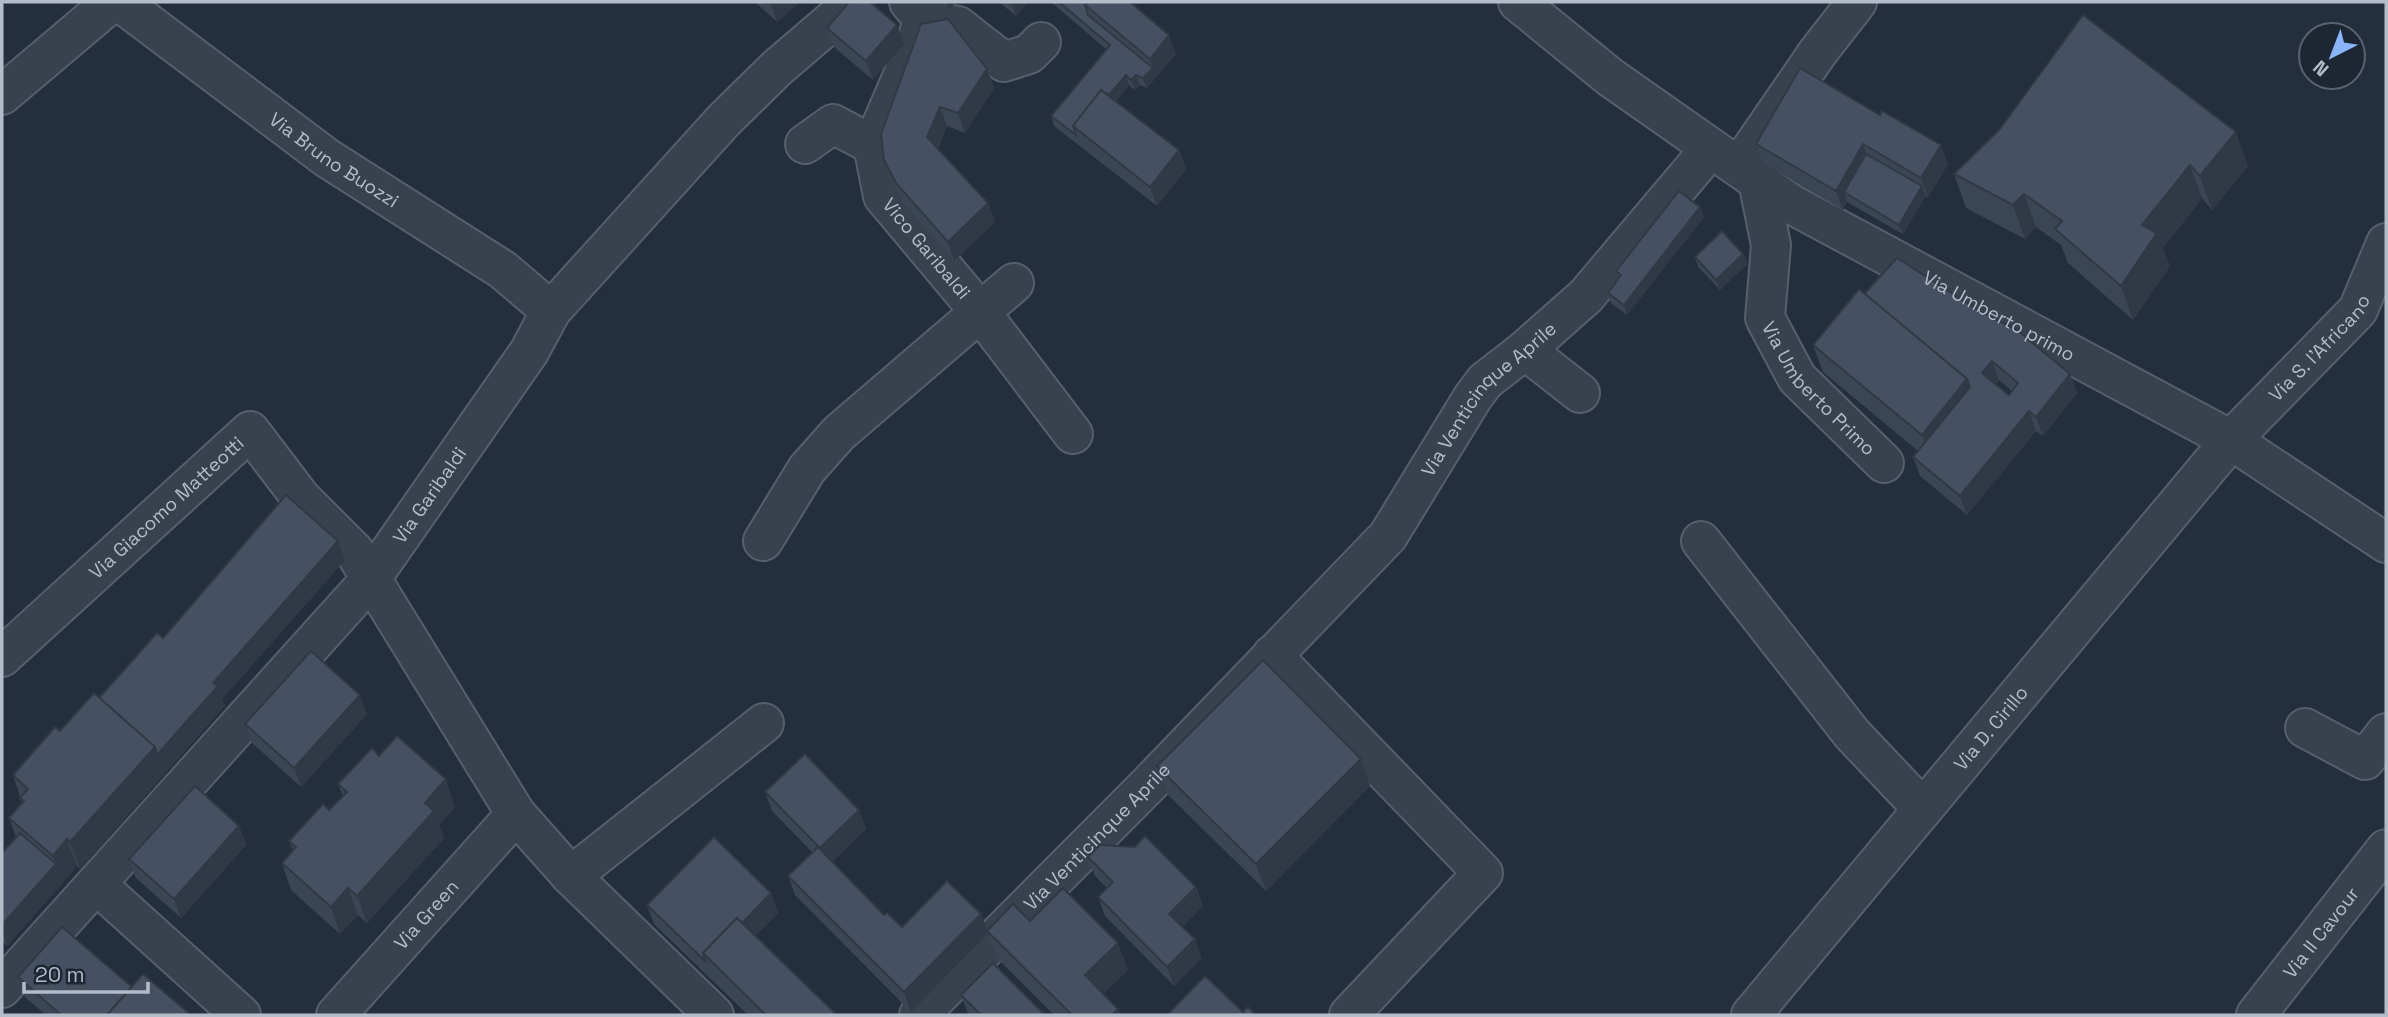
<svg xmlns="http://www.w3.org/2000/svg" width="2388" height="1017" font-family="'Space Grotesk',sans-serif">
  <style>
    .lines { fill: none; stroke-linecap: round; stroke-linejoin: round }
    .minor-casing { stroke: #565f6c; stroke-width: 42 }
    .minor { stroke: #38414e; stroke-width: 38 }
    .wall { fill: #3b4654; fill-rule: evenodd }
    .shaded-wall { fill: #303945 }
    .building { fill: #455162; stroke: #303945; stroke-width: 2; fill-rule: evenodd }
    .labels { text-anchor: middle; stroke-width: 6; stroke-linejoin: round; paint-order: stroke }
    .street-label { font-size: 19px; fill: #b4bcc9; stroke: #1d2633 }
  </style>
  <rect width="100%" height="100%" fill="#242f3e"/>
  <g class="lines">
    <g class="minor-casing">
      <g id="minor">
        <path id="s1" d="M120,2L327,158L503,270L551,311"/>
        <path id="s2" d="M909,2L923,19L916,45L873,145L883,196L981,313L1073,434"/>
        <path id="s3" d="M1518,2L1610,77L1791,204L2231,440L2386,543"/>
        <path d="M923,19L958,26L1004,62L1029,54L1041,42"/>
        <path d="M2,95L112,2"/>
        <path d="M805,144L833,124L873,145"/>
        <path d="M1739,167L1818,52L1857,2"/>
        <path id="s4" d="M1758,181L1771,245L1765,318L1797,378L1884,463"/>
        <path d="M1525,350L1580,393"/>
        <path d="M763,541L807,469L839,433L1014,283"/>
        <path d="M1701,541L1852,734L1923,809"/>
        <path d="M1272,655L1483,873L1349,1015"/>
        <path id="s5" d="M2,657L250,431L301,498L354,551L516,814L571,876L714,1015"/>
        <path d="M2305,728L2365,760L2386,733"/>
        <path d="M571,876L764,723"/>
        <path d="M96,884L241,1015"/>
        <path id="s6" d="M2,988L370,580L529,352L551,311L724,120L777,68L854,2"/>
        <path id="s7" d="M336,1015L516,814"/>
        <path id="s8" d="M919,1015L1147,786L1388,536L1473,397L1485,381L1525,350L1586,296L1711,148"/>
        <path id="s9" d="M1751,1015L2231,440L2358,310L2386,243"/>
        <path id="s10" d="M2256,1015L2386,849"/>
      </g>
    </g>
    <use href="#minor" class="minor"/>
  </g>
  <g class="wall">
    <path d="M755,2H800L777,22Z"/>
    <path d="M939,2H956L949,10Z"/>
    <path d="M999,2H1028L1016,16Z"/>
    <path d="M1051,2H1130L1176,54L1147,88L1140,85L1135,90L1129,85L1116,101L1179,150L1186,169L1157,206L1054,126L1051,116L1106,49Z"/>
    <path d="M897,25L904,44L873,80L834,47L827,28Z"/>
    <path d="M1800,68L1948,164L1928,197L1925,196L1903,234L1847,202L1843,210L1763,163L1756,144Z"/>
    <path d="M987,69L994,88L965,133L947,126L938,149L988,203L995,222L954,261L903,202L891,179L884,160L881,134Z"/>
    <path d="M1999,130L2248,166L2212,210L2202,198L2163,248L2170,266L2133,320L2068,263L2061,245L2036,227L2025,239L1966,208L1954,174Z"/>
    <path d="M1700,207L1704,217L1627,315L1611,303L1608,293L1619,278L1616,271Z"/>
    <path d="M1743,254L1747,264L1720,290L1698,267L1695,257Z"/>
    <path d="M1864,294L2070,374L2077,393L2043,436L2036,431L1967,515L1920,476L1913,457L1918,451L1823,372L1813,345ZM1999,380L2012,391L2009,395L1996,384Z"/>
    <path d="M338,541L345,560L222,699L225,706L80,869L77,866L7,946L2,941V853L16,837L9,818L22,803L13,775L60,731L99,698L163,638Z"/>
    <path d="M367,714L301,787L252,743L245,724Z"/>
    <path d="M379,756L455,807L439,825L444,838L367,923L358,915L340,934L291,890L282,863L293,851L289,841L329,810L343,796L338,784Z"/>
    <path d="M1157,766L1370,786L1266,891L1167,794Z"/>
    <path d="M765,792L859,810L866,829L832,862L884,915L902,927L981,914L987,931L1030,921L1128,970L1103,994L1121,1015H1054L997,958L988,933L911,1012L795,895L788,876L812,852L772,811Z"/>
    <path d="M239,826L246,845L181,918L136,878L129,859Z"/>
    <path d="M1088,857L1196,887L1203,906L1182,927L1202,958L1174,986L1105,916L1098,897L1107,888L1095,876Z"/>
    <path d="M771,893L778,913L755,936L837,1015H748L654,924L647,905Z"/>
    <path d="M993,963L1046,1015H969L968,1014L961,995Z"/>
    <path d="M18,977L132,987L191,1015H46L25,997Z"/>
  </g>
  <g class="shaded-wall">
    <path d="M770,2H800L777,22Z"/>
    <path d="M946,2H956L949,10Z"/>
    <path d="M1016,2H1028L1016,16L1012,6Z"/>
    <path d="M897,25L904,44L873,80L866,61Z"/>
    <path d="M1169,35L1176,54L1147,88L1143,78L1153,68L1150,59Z"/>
    <path d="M987,69L994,88L965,133L958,113Z"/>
    <path d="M1126,75L1129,85L1087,137L1079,131Z"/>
    <path d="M1136,75L1140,85L1135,90L1131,80Z"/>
    <path d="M940,107L947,126L934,157L927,137Z"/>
    <path d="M2236,132L2248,166L2212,210L2200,176Z"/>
    <path d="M1863,144L1870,164L1844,192L1847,202L1843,210L1836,191Z"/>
    <path d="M1941,145L1948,164L1928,197L1921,178Z"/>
    <path d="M1179,150L1186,169L1157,206L1150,187Z"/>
    <path d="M2190,165L2202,198L2163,248L2170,266L2133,320L2121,286L2142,225Z"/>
    <path d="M1922,186L1926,196L1903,234L1899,225Z"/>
    <path d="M2024,194L2036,227L2025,239L2013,205Z"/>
    <path d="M988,203L995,222L954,261L948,242Z"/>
    <path d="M1700,207L1704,217L1627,315L1624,305Z"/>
    <path d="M1743,254L1747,264L1720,290L1716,280Z"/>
    <path d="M1992,361L1999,380L1989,392L1982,373Z"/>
    <path d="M2070,374L2077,393L2043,436L2036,417Z"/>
    <path d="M1967,379L1977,406L1932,462L1922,435Z"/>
    <path d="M2029,411L2036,431L1967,515L1960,496Z"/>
    <path d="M338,541L345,560L222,699L225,706L80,869L70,842L213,683Z"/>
    <path d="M360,695L367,714L301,787L294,768Z"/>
    <path d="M1361,759L1370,786L1266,891L1256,864Z"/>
    <path d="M446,779L455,807L439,825L444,838L367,923L357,896L425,803Z"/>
    <path d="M859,810L866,829L827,867L820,848Z"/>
    <path d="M239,826L246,845L181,918L174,899Z"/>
    <path d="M67,839L77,866L63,883L53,856Z"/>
    <path d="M56,864L63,883L7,946L2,931V925Z"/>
    <path d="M1196,887L1203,906L1176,933L1169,914Z"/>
    <path d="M348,888L358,915L340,934L331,907Z"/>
    <path d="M771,893L778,913L721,971L708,959Z"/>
    <path d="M981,914L988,933L911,1012L904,992Z"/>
    <path d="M1195,939L1202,958L1174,986L1167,967Z"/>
    <path d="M1118,943L1128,970L1095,1002L1085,975Z"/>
    <path d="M1118,1009L1121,1015H1112Z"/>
  </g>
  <g class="building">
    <path d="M849,2H870L897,25L866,61L827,28Z"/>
    <path d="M1007,2H1016L1012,6Z"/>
    <path d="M1059,2H1088L1085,5L1088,15L1153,68L1143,78L1136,75L1131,80L1126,75L1109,95L1101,90L1073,126L1076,135L1051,116L1110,45Z"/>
    <path d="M1088,2H1130L1169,35L1150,59L1085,5Z"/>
    <path d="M2083,15L2236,132L2200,176L2190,165L2142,225L2157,233L2121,286L2055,229L2062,221L2024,194L2013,205L1954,174L1999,130Z"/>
    <path d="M948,19L987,69L958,113L940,107L927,137L988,203L948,242L896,183L884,160L881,134L921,24Z"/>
    <path d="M1800,68L1880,115L1882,111L1941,145L1921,178L1863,144L1836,191L1756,144Z"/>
    <path d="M1101,90L1179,150L1150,187L1073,126Z"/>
    <path d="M1866,154L1922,186L1899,225L1844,192Z"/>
    <path d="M1679,191L1700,207L1624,305L1608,293L1621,275L1616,271Z"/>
    <path d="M1722,231L1743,254L1716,280L1695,257Z"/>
    <path d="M1897,258L1981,312L2017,330L2070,374L2036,417L2029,411L1960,496L1913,457L1970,387L1967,379L1864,294ZM1992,361L2018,383L2009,395L1982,373Z"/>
    <path d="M1859,289L1967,379L1922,435L1813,345Z"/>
    <path d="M286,495L338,541L213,683L218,686L157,755L155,747L99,698L157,633L163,638Z"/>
    <path d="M311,651L360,695L294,768L245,724Z"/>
    <path d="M1263,660L1361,759L1256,864L1157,766Z"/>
    <path d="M94,693L155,747L70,842L67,839L53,856L9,818L24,801L20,798L28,789L13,775L55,727L60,731Z"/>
    <path d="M397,736L446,779L425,803L434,811L357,896L348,888L331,907L282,863L296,847L289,841L323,804L329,810L347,792L338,784L372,748L379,756Z"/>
    <path d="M805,754L859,810L820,848L765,792Z"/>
    <path d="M195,786L239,826L174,899L129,859Z"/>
    <path d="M20,833L56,864L2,925V853Z"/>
    <path d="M1145,836L1196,887L1169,914L1195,939L1167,967L1098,897L1113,882L1088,857L1100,845L1135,847Z"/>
    <path d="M714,837L771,893L742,923L737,918L703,953L705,961L647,905Z"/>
    <path d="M818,847L884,915L887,913L902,927L947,881L981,914L904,992L788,876Z"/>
    <path d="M1063,888L1118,943L1085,975L1118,1009L1112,1015H1072L987,931L1013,904L1030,921Z"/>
    <path d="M737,918L837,1015H766L703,953Z"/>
    <path d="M62,927L132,987L107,1015H61L18,977Z"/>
    <path d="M993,963L1045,1015H981L961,995Z"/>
    <path d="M143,974L191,1015H107Z"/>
    <path d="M1205,976L1243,1012L1248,1007L1256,1015H1167Z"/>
  </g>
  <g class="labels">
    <g class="street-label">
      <text dy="7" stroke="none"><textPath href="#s1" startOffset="266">Via Bruno Buozzi</textPath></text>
      <text dy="7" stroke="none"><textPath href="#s2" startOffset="278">Vico Garibaldi</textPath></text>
      <text dy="7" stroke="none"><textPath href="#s3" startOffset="576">Via Umberto primo</textPath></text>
      <text dy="7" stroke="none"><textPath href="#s9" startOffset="877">Via S. l'Africano</textPath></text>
      <text dy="7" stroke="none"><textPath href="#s4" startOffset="228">Via Umberto Primo</textPath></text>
      <text dy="7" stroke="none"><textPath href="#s8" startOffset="842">Via Venticinque Aprile</textPath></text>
      <text dy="7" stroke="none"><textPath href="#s6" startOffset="653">Via Garibaldi</textPath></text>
      <text dy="7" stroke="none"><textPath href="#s5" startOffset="222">Via Giacomo Matteotti</textPath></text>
      <text dy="7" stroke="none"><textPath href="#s9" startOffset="374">Via D. Cirillo</textPath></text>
      <text dy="7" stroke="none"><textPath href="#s8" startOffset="252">Via Venticinque Aprile</textPath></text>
      <text dy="7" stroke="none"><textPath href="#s7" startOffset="135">Via Green</textPath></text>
      <text dy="7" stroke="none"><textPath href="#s10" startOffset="105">Via II Cavour</textPath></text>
    </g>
  </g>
  <rect width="2388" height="1017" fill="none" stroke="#b4bcc9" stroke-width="7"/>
  <g transform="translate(2332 56) rotate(222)"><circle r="33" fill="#1d2633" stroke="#59626f" stroke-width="2"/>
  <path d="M0-5L12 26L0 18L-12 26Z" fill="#8ab4f8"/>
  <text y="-10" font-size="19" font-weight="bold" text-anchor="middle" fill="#b4bcc9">N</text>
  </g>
  <path d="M24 982v10h124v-10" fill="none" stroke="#b4bcc9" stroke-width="3.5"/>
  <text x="35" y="982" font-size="21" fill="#b4bcc9" stroke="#1d2633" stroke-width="5" paint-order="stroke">20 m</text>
</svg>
